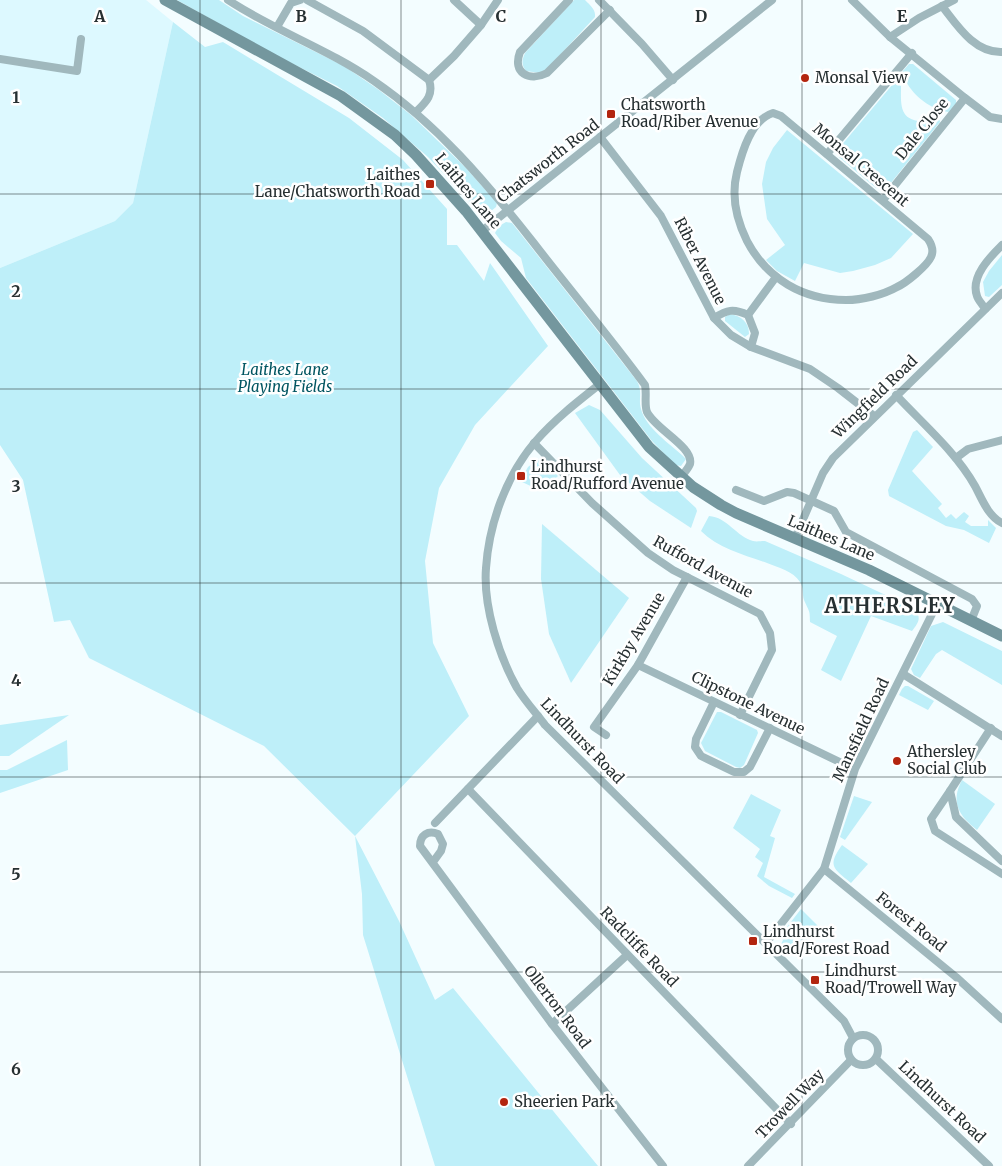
<svg xmlns="http://www.w3.org/2000/svg" width="1002" height="1166" font-family="Merriweather,serif">
  <style>
    .built { fill: #ddf9ff }
    .green { fill: #beeff9 }
    .lines { fill: none; stroke-linecap: round; stroke-linejoin: round }
    .street { stroke: #a0b8bd; stroke-width: 8 }
    .secondary { stroke: #74979e; stroke-width: 11 }
    .grid { fill: none; stroke: #273032; stroke-width: 1; stroke-opacity: 0.55 }
    .poi-dot { fill: #b3250f; stroke: #fff; stroke-width: 2 }
    .labels { text-anchor: middle; stroke-width: 5; stroke-linejoin: round; paint-order: stroke }
    .poi-label { font-size: 15px; fill: #273032; stroke: #fff; text-anchor: start }
    .street-label { font-size: 15px; fill: #273032; stroke: #fff }
    .park-label { font-size: 15px; font-style: italic; fill: #005561; stroke: #fff }
    .district-label { font-size: 20px; font-weight: bold; letter-spacing: 1px; fill: #273032; stroke: #fff }
    .grid-label { font-size: 16px; text-anchor: middle; font-weight: bold; fill: #273032; stroke: #fff; stroke-width: 5; stroke-linejoin: round; paint-order: stroke }
  </style>
  <rect width="100%" height="100%" fill="#f3fdff"/>
  <path class="built" d="M0,0H146L173,22L133,203L115,221L0,268Z"/>
  <g class="green">
    <path d="M177,0H219L243,16L344,66L379,90L411,115L465,167L497,203L496,207L485,216L480,213L428,157L383,118L337,86L271,53Z"/>
    <path d="M574,0H585C590,5 596,10 595,17L547,69L540,73L526,71C521,64 522,60 525,53Z"/>
    <path d="M173,22L205,47L223,42L349,118L403,160L447,209V245H457L484,281L490,263L548,346L475,425L439,488L425,561L433,643L469,716L355,836L399,921L435,1000L453,988L598,1166H435L363,935L362,894L355,836L264,746L89,658L70,620L54,622L23,480L0,445V268L115,221L133,203Z"/>
    <path d="M909,64H913L956,100V104L949,112C929,110 908,92 902,72Z"/>
    <path d="M893,84H898L901,86C901,103 899,118 918,121C926,118 938,110 940,122L886,189L876,188L839,157L840,147Z"/>
    <path d="M787,130L913,234L891,258L875,265L853,271L840,273L804,263L795,281L777,271L766,260L785,245L767,219L762,184L766,162L773,148Z"/>
    <path d="M506,222L512,223L637,381C643,392 638,399 641,409C646,428 669,443 683,456L686,459L681,466L675,465L652,441L526,278L521,258L501,241L495,233L499,226Z"/>
    <path d="M1002,255V285L989,297L985,296L983,282L989,271Z"/>
    <path d="M730,314C741,316 749,322 749,334L745,337L725,321V317Z"/>
    <path d="M589,405L600,410L642,458L696,508L697,511L691,528L650,501L620,475L575,413Z"/>
    <path d="M917,430L933,447L912,471L942,504L938,508L946,518L951,514L956,519L964,512L969,516L965,522L971,526H988V520L996,528L989,543L964,530L946,526L889,496L888,490L913,432Z"/>
    <path d="M537,460L542,461L558,476L547,486L537,489L520,481L528,467Z"/>
    <path d="M709,516C727,517 737,537 753,541C756,542 762,541 765,541L841,574L915,609C922,619 918,623 912,631L871,616L841,681L821,670L837,636L810,622C810,609 809,612 804,600C802,594 804,588 800,582C793,571 779,568 767,563C744,555 718,548 701,531Z"/>
    <path d="M542,524L629,598L571,683L549,634L541,579Z"/>
    <path d="M943,622L1002,651V685L942,650L936,654L920,678L914,675L911,669L931,626Z"/>
    <path d="M905,686H908L934,701L928,710L899,695L902,689Z"/>
    <path d="M717,712H721L757,730L758,733L744,765L740,768L736,767L705,751L701,743Z"/>
    <path d="M69,715L9,756H0V725Z"/>
    <path d="M67,740L68,770L0,793V770H7Z"/>
    <path d="M962,780L995,804L977,830C959,816 950,802 962,780Z"/>
    <path d="M751,794L781,810L770,836L775,838L764,877L795,894L792,898L769,886L757,876L763,863L755,857L760,849L733,828Z"/>
    <path d="M854,796L872,802L845,840L840,837Z"/>
    <path d="M842,845L868,864L851,883C833,868 827,866 842,845Z"/>
    <path d="M801,909L819,927L791,956L780,947L783,940L780,936Z"/>
  </g>
  <g class="lines">
    <g class="street">
      <path d="M228,0C275,31 328,49 374,81C437,124 486,182 533,242C570,290 609,336 645,385C647,394 644,404 647,412C655,429 694,447 690,464C688,469 684,473 681,477"/>
      <path d="M307,0L363,31L429,80C434,95 426,102 416,112"/>
      <path d="M454,0L481,25"/>
      <path d="M569,0L520,52C512,73 529,82 547,73L610,10"/>
      <path d="M599,0L642,44L673,80"/>
      <path d="M852,0L890,37L965,98L990,117L1002,119"/>
      <path d="M942,6C957,25 974,53 1002,52"/>
      <path d="M277,27L291,3L300,0"/>
      <path d="M890,37L919,18L954,0"/>
      <path d="M0,59L77,71L81,39"/>
      <path d="M429,80L454,56L481,25L498,0"/>
      <path d="M773,113L781,116L928,239C932,245 934,251 931,257C927,266 906,283 897,287C883,295 862,300 846,300C803,300 767,279 747,241C736,219 731,196 737,172C742,152 751,120 773,113Z"/>
      <path d="M600,137L661,216L714,318L731,335L751,347L810,369L838,388L874,416"/>
      <path d="M827,154L912,53"/>
      <path d="M883,200L965,98"/>
      <path d="M482,231L772,0"/>
      <path d="M985,309C983,305 978,300 977,296C970,277 990,257 1002,245"/>
      <path d="M748,315L776,277"/>
      <path d="M714,318C727,310 733,308 748,315L755,333L751,347"/>
      <path d="M600,384C577,402 554,420 535,442C506,476 489,524 486,568C483,606 499,656 517,688C525,701 536,713 545,725L844,1021L853,1038"/>
      <path d="M896,395C923,424 956,452 975,486C982,499 988,516 1002,523"/>
      <path d="M534,443L592,503L648,553L673,570L760,614L770,633L772,650L740,715"/>
      <path d="M956,458L968,449L1002,440"/>
      <path d="M736,490L764,501L787,492L794,493L834,511L846,532L972,599L977,606L971,621"/>
      <path d="M795,538L823,473L833,458L1002,293"/>
      <path d="M638,665L846,765"/>
      <path d="M903,674L1002,736"/>
      <path d="M714,702L696,739L695,747L701,756L734,772H744L750,767L770,728"/>
      <path d="M991,728L950,791L956,817L1002,861"/>
      <path d="M606,735L594,727L638,665L687,577"/>
      <path d="M468,789L791,1124"/>
      <path d="M950,791L931,819L935,831L1002,874"/>
      <path d="M435,823L538,716"/>
      <path d="M433,862L441,851L443,844L438,834C428,830 420,835 420,846L552,1024L663,1166"/>
      <path d="M824,869L956,977L1002,1019"/>
      <path d="M766,943L824,869L855,769L937,604"/>
      <path d="M552,1024L627,955"/>
      <circle cx="863" cy="1050" r="15"/>
      <path d="M876,1059L989,1166"/>
      <path d="M748,1166L851,1060"/>
    </g>
    <path class="secondary" d="M165,0L341,96L395,135L416,155L466,211L649,447L693,487L721,505L736,513L869,570L1002,636"/>
  </g>
  <path class="grid" d="M200,0V1166M401,0V1166M601,0V1166M802,0V1166M0,194H1002M0,389H1002M0,583H1002M0,777H1002M0,972H1002"/>
  <g class="poi-dot">
    <circle cx="805" cy="78" r="5"/>
    <rect x="606" y="109" width="10" height="10" rx="2.5"/>
    <rect x="425" y="179" width="10" height="10" rx="2.5"/>
    <rect x="516" y="471" width="10" height="10" rx="2.5"/>
    <circle cx="897" cy="761" r="5"/>
    <rect x="748" y="936" width="10" height="10" rx="2.5"/>
    <rect x="810" y="975" width="10" height="10" rx="2.5"/>
    <circle cx="504" cy="1102" r="5"/>
  </g>
  <g class="labels">
    <g class="poi-label">
      <text x="815" y="83">Monsal View</text>
      <text x="621" y="110">Chatsworth<tspan x="621" dy="17">Road/Riber Avenue</tspan></text>
      <text x="420" y="180" text-anchor="end">Laithes<tspan x="420" dy="17">Lane/Chatsworth Road</tspan></text>
      <text x="531" y="472">Lindhurst<tspan x="531" dy="17">Road/Rufford Avenue</tspan></text>
      <text x="907" y="757">Athersley<tspan x="907" dy="17">Social Club</tspan></text>
      <text x="763" y="937">Lindhurst<tspan x="763" dy="17">Road/Forest Road</tspan></text>
      <text x="825" y="976">Lindhurst<tspan x="825" dy="17">Road/Trowell Way</tspan></text>
      <text x="514" y="1107">Sheerien Park</text>
    </g>
    <g class="street-label">
      <text transform="translate(922 129) rotate(-51)" y="5">Dale Close</text>
      <text transform="translate(548 161) rotate(-38)" y="5">Chatsworth Road</text>
      <text transform="translate(861 165) rotate(40)" y="5">Monsal Crescent</text>
      <text transform="translate(468 191) rotate(50)" y="5">Laithes Lane</text>
      <text transform="translate(700 261) rotate(63)" y="5">Riber Avenue</text>
      <text transform="translate(875 397) rotate(-44)" y="5">Wingfield Road</text>
      <text transform="translate(831 538) rotate(23)" y="5">Laithes Lane</text>
      <text transform="translate(703 567) rotate(29)" y="5">Rufford Avenue</text>
      <text transform="translate(634 639) rotate(-59)" y="5">Kirkby Avenue</text>
      <text transform="translate(748 703) rotate(26)" y="5">Clipstone Avenue</text>
      <text transform="translate(861 730) rotate(-65)" y="5">Mansfield Road</text>
      <text transform="translate(582 741) rotate(46)" y="5">Lindhurst Road</text>
      <text transform="translate(911 922) rotate(39)" y="5">Forest Road</text>
      <text transform="translate(639 947) rotate(46)" y="5">Radcliffe Road</text>
      <text transform="translate(557 1007) rotate(53)" y="5">Ollerton Road</text>
      <text transform="translate(942 1102) rotate(43)" y="5">Lindhurst Road</text>
      <text transform="translate(790 1104) rotate(-46)" y="5">Trowell Way</text>
    </g>
    <g class="park-label">
      <text x="285" y="375">Laithes Lane<tspan x="285" dy="17">Playing Fields</tspan></text>
    </g>
    <g class="district-label">
      <text x="890" y="613">ATHERSLEY</text>
    </g>
  </g>
  <g class="grid-label">
    <text x="100" y="22">A</text>
    <text x="301" y="22">B</text>
    <text x="501" y="22">C</text>
    <text x="701" y="22">D</text>
    <text x="902" y="22">E</text>
    <text x="16" y="103">1</text>
    <text x="16" y="297">2</text>
    <text x="16" y="492">3</text>
    <text x="16" y="686">4</text>
    <text x="16" y="880">5</text>
    <text x="16" y="1075">6</text>
  </g>
</svg>
